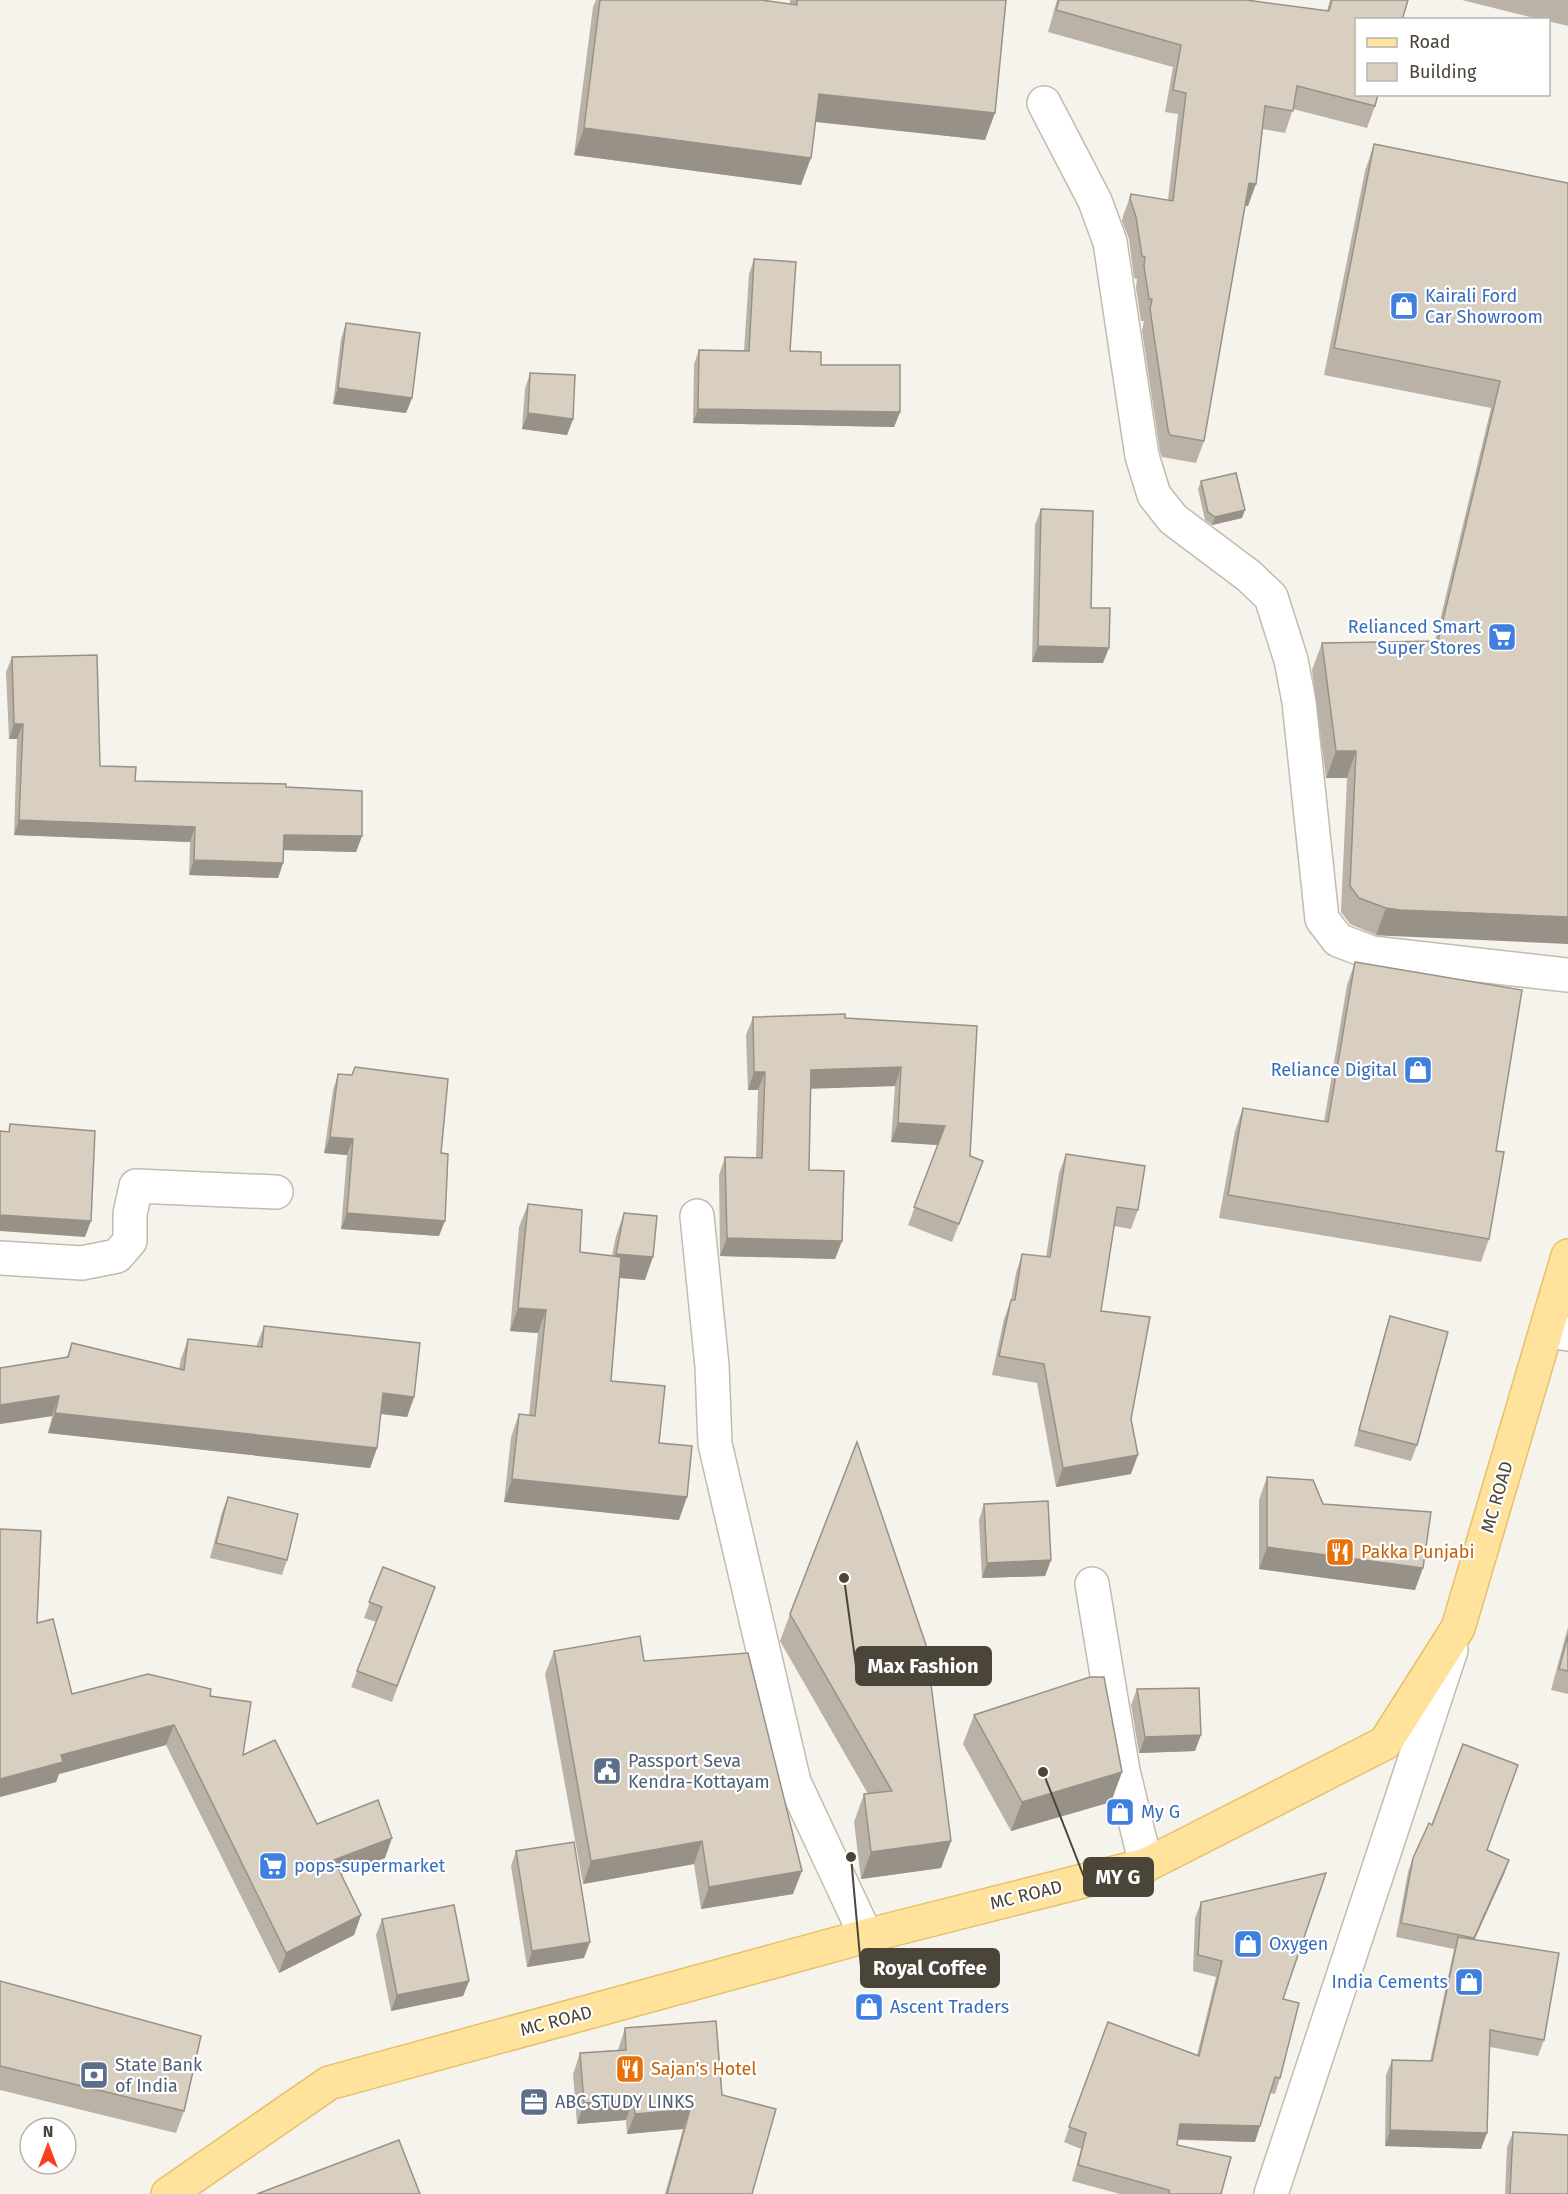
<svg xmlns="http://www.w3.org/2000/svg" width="1568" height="2194" font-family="'Fira Sans',sans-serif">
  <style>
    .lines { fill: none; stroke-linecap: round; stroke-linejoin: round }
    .minor-casing { stroke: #c2bbae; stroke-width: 36 }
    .primary-casing { stroke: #e6c16a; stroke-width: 36 }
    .minor { stroke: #fff; stroke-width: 33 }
    .primary { stroke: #ffe39c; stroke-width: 33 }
    .wall { fill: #bab2a6 }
    .shaded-wall { fill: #979187 }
    .building { fill: #d8cfc1; stroke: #979187; stroke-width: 1.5 }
    .labels { text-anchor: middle; stroke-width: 4.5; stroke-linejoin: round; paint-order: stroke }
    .shop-label { font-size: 18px; fill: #366cbe; stroke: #fff; text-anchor: start }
    .street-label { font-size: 18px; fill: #4b4439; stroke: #fff }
    .food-label { font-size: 18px; fill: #c56008; stroke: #fff; text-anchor: start }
    .service-label { font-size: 18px; fill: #4e5e75; stroke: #fff; text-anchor: start }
    .leader { fill: none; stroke: #4b4439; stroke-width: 2 }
    .callout-dot { fill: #4b4439; stroke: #fff; stroke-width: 2 }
    .callout { fill: #4b4439; stroke: #4b4439; stroke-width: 2 }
    .callout-label { font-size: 20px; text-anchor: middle; font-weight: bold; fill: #fff }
  </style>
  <rect width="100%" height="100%" fill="#f6f3ec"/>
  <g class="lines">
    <g class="minor-casing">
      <g id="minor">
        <path d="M1044,103L1095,201L1110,242L1142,456L1154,495L1173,519L1249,576L1271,597L1291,660L1299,702L1322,919L1338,940L1372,953L1568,975"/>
        <path d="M697,1216L712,1366L715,1444L794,1782L866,1936"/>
        <path d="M0,1258L82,1263L117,1256L130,1241V1214L136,1186L276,1192"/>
        <path d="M1546,1331L1568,1334"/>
        <path d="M1092,1584L1123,1771L1146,1865"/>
        <path d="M1271,2194L1451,1650"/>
      </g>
    </g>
    <g class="primary-casing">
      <path id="primary" d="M168,2194L329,2083L866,1936L1146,1865L1385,1743L1458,1628L1568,1256"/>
    </g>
    <use href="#minor" class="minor"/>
    <use href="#primary" class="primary"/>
  </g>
  <g class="wall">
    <path d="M596,0H761L790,4V0H1006L985,140L815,122L801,185L574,155L593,7Z"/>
    <path d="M1057,0H1246L1327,11L1330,0H1408L1375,106L1367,128L1293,109L1285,133L1263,129L1248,206H1245L1204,441L1196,463L1162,457L1160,452L1142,331L1144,321H1141L1136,288L1137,279L1134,278L1129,239L1122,221L1123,216L1131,194L1168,200L1178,114L1165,112L1173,67L1048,32Z"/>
    <path d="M1462,0H1568V26L1548,21V20H1542Z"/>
    <path d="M1374,144L1568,183L1392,936L1376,935L1350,924L1341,912L1347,778H1326L1312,670L1322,643L1435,641L1491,408L1324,375L1365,171Z"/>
    <path d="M754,259L790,351L821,365L900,412L894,427L693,423L694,364L699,350L744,351L749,274Z"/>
    <path d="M346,323L412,398L406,413L333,404L341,339Z"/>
    <path d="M530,373L573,419L567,435L522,429L525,389Z"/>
    <path d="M1201,481L1242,518L1212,525L1205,520L1198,489Z"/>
    <path d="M1041,509L1091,608L1103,663L1032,662L1035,525Z"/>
    <path d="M12,657L100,766L135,781L286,787L362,836L356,852L284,850L283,863L278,878L189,875L190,842L14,835L17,739H9L6,672Z"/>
    <path d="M1355,962L1496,1151L1489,1239L1481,1262L1219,1218L1235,1131L1243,1108L1324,1122L1347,985Z"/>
    <path d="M753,1017L845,1018L977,1026L970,1156L976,1180L952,1242L908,1225L938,1145L891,1142L895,1086L811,1088L809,1170L842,1241L835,1259L720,1256L719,1175L725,1157L756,1158L758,1090H748L746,1035Z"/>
    <path d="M338,1074L441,1153L439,1236L341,1229L347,1155L324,1153L333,1090Z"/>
    <path d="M1066,1154L1138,1210L1131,1229L1114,1226L1101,1311L1131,1419V1474L1056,1487L1037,1383L992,1375L1004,1319L1011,1300L1016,1273L1022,1254L1046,1257L1059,1173Z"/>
    <path d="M528,1204L580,1252L612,1256L616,1236L624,1213L645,1280L620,1278L611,1381L659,1443L679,1520L504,1502L511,1437L519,1414L529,1415L538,1333L510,1331L519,1227Z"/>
    <path d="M1390,1316L1417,1445L1411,1461L1354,1446L1385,1332Z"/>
    <path d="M264,1326L414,1397L407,1417L380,1414L377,1448L370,1468L48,1433L52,1416L0,1424V1368L67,1357L72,1343L179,1369L181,1359L188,1339L256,1347Z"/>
    <path d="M1267,1477L1323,1504L1415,1590L1259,1569V1500Z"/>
    <path d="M228,1497L287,1560L282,1575L210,1558L222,1512Z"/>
    <path d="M984,1504L1051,1560L1045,1576L982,1578L979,1520Z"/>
    <path d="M0,1529L37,1623L72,1694L210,1696L243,1755L317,1824L385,1858L341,1875L361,1915L354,1935L279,1973L166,1745L59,1774L56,1782L0,1797Z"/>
    <path d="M383,1567L435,1587L392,1702L351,1687L376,1622L364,1618Z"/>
    <path d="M790,1614L951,1841L941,1868L861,1879L854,1822L864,1794H868L780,1641Z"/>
    <path d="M1568,1627V1694L1551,1690Z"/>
    <path d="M554,1651L644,1661L793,1894L701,1909L694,1864L583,1884L545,1674Z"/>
    <path d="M1137,1689L1195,1751L1139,1753L1131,1705Z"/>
    <path d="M974,1715L1122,1772L1111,1802L1011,1831L963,1744Z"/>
    <path d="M1487,1850L1509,1860L1504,1874L1474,1940L1544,2040L1538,2056L1490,2047L1481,2149L1385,2146L1386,2075L1392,2060L1430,2061L1454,1949L1396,1937L1408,1872L1413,1858Z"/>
    <path d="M516,1851L584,1958L527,1967L511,1866Z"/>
    <path d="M1201,1902L1283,1999L1280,2078L1275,2094L1270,2093L1255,2142L1178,2140L1177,2145L1221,2194H1120L1072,2181L1081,2149L1064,2142L1108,2022L1197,2055L1216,1977L1193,1971L1195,1918Z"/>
    <path d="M382,1919L469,1981L463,1996L391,2011L376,1935Z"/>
    <path d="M0,1981L184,2111L176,2133L0,2090Z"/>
    <path d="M625,2028L722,2095L752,2194H665L683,2129L627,2134L626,2120L577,2124L573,2074L580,2053L618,2050Z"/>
    <path d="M1513,2132L1568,2194H1505L1507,2147Z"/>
  </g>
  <g class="shaded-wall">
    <path d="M819,94L995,113L985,140L809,121Z"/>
    <path d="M584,128L811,158L801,185L574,155Z"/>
    <path d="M1249,183L1256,184L1248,206L1241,205Z"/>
    <path d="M338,388L412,398L406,413L333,404Z"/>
    <path d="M698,409L900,412L894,427L693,423Z"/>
    <path d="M528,413L573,419L567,435L522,429Z"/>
    <path d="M1245,510L1242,518L1212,525L1215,517Z"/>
    <path d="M1038,646L1109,648L1103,663L1032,662Z"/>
    <path d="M14,724H23L17,739H9Z"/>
    <path d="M1336,751H1356L1347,778H1326Z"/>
    <path d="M19,820L195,827L190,842L14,835Z"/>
    <path d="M284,835L362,836L356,852L279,850Z"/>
    <path d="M194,860L283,863L278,878L189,875Z"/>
    <path d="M1386,908L1568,917V944L1392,936L1376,935Z"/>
    <path d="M901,1067L895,1086L804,1089L811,1070Z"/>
    <path d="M754,1072H765L758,1090H748Z"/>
    <path d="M898,1123L945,1126L938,1145L891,1142Z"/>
    <path d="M330,1137L353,1139L347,1155L324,1153Z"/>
    <path d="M347,1213L445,1221L439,1236L341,1229Z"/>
    <path d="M0,1215L91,1221L85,1237L0,1231Z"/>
    <path d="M727,1238L842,1241L835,1259L720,1256Z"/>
    <path d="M616,1254L653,1257L645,1280L608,1277Z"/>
    <path d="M518,1308L546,1310L538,1333L510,1331Z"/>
    <path d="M383,1393L414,1397L407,1417L375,1413Z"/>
    <path d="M59,1396L52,1416L0,1424V1405Z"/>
    <path d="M55,1413L377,1448L370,1468L48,1433Z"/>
    <path d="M1138,1455L1131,1474L1056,1487L1063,1468Z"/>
    <path d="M512,1479L687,1497L679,1520L504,1502Z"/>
    <path d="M1267,1547L1423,1568L1415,1590L1259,1569Z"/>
    <path d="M1051,1560L1045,1576L982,1578L987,1563Z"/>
    <path d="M174,1725L166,1745L59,1774L56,1782L0,1797V1779L61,1755Z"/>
    <path d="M1201,1735L1195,1751L1139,1753L1145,1737Z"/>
    <path d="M1122,1772L1111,1802L1011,1831L1022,1802Z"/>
    <path d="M392,1838L385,1858L327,1880L334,1860Z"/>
    <path d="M702,1841L694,1864L583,1884L591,1861Z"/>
    <path d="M951,1841L941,1868L861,1879L871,1852Z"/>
    <path d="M1509,1860L1504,1874L1469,1952L1474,1938Z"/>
    <path d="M802,1871L793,1894L701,1909L709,1887Z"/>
    <path d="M361,1915L354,1935L279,1973L286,1953Z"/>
    <path d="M590,1942L584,1958L527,1967L532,1951Z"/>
    <path d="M469,1981L463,1996L391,2011L397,1995Z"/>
    <path d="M633,2100L626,2120L577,2124L584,2103Z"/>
    <path d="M690,2109L683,2129L627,2134L635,2114Z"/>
    <path d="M1180,2124L1260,2126L1255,2142L1174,2139Z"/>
    <path d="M1390,2130L1487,2133L1481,2149L1385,2146Z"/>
  </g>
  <g class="building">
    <path d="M600,0H761L797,5V0H1006L995,113L819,94L811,158L584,128Z"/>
    <path d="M1059,0H1246L1329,11L1332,0H1408L1402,20H1356V94H1378L1375,106L1297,86L1293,111L1265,106L1256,184L1249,183L1204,441L1170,435L1168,430L1150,309L1152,299H1149L1144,266L1145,257L1142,256L1136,217L1130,199L1131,194L1173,201L1186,93L1173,90L1181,45L1056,10Z"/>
    <path d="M1374,144L1568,183V917L1401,910L1386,908L1359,898L1350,886L1356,751H1336L1322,643L1438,641L1500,381L1334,348Z"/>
    <path d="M754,259L796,262L790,351L821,352V365H900V412L698,409L699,350L749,351Z"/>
    <path d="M346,323L420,333L412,398L338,388Z"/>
    <path d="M530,373L575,375L573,419L528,413Z"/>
    <path d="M1236,473L1245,510L1215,517L1208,512L1201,481Z"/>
    <path d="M1041,509L1093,511L1091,608H1110L1109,648L1038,646Z"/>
    <path d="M97,655L100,766L136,767L135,781L286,784V787L362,791V836L284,835L283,863L194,860L195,827L19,820L23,724H14L12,657Z"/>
    <path d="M1355,962L1522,990L1496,1151L1504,1152L1489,1239L1228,1195L1243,1108L1328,1122Z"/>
    <path d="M845,1014V1018L977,1026L970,1156L983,1161L959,1224L914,1207L945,1126L898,1123L901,1067L811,1070L809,1170L844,1171L842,1241L727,1238L725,1157L762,1158L765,1072H754L753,1017Z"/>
    <path d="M355,1067L448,1079L441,1153L448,1154L445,1221L347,1213L353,1139L330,1137L338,1074L352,1075Z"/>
    <path d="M10,1124L95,1131L91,1221L0,1215V1131L9,1132Z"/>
    <path d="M1066,1154L1145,1166L1138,1210L1117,1207L1101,1311L1150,1317L1131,1419L1138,1455L1063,1468L1044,1364L999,1356L1011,1300H1015L1022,1254L1050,1257Z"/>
    <path d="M528,1204L582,1210L580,1252L621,1257L611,1381L665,1386L659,1443L692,1446L687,1497L512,1479L519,1414L535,1416L546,1310L518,1308Z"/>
    <path d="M624,1213L657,1216L653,1257L616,1254Z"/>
    <path d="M1390,1316L1448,1332L1417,1445L1359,1430Z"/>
    <path d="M264,1326L420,1343L414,1397L383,1393L377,1448L55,1413L59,1396L0,1405V1368L68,1357L72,1343L184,1370L188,1339L262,1347Z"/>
    <path d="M857,1442L926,1645L951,1841L871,1852L864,1794L892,1791L790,1614Z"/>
    <path d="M1267,1477L1313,1480L1323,1504L1431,1512L1423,1568L1267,1547Z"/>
    <path d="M228,1497L298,1514L287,1560L216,1543Z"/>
    <path d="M1048,1501L1051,1560L987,1563L984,1504Z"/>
    <path d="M0,1529L41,1531L37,1623L53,1619L72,1694L148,1674L211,1689L210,1696L251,1702L243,1755L275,1740L317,1824L378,1800L392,1838L334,1860L361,1915L286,1953L174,1725L61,1755L63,1762L0,1779Z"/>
    <path d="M383,1567L435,1587L397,1686L357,1671L382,1607L369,1602Z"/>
    <path d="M1568,1635V1671L1559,1669Z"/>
    <path d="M640,1636L644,1661L748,1653L802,1871L709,1887L702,1841L591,1861L554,1651Z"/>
    <path d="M1090,1677H1104L1122,1772L1022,1802L974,1715Z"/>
    <path d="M1199,1688L1201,1735L1145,1737L1137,1689Z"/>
    <path d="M1463,1744L1518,1765L1487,1850L1509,1860L1474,1938L1401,1923L1413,1858L1429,1823L1432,1825Z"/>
    <path d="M574,1842L590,1942L532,1951L516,1851Z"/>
    <path d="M1326,1873L1283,1999L1299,2003L1280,2078L1275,2077L1260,2126L1180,2124L1177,2145L1231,2157L1221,2194H1169V2190L1078,2165L1086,2133L1069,2127L1108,2022L1199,2056L1222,1961L1198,1955L1201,1902Z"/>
    <path d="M454,1905L469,1981L397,1995L382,1919Z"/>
    <path d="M1458,1937L1559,1953L1544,2040L1490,2030L1487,2133L1390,2130L1392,2060L1432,2061Z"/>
    <path d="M0,1981L201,2036L184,2111L0,2066Z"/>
    <path d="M716,2021L722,2095L776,2109L752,2194H667L690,2109L635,2114L633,2100L584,2103L580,2053L626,2050L625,2028Z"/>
    <path d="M1513,2132L1568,2135V2194H1510Z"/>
    <path d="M399,2140L420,2194H257Z"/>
  </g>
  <defs>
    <g id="shop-square" transform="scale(1.5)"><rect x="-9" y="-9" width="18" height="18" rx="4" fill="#3f7fe0" stroke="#fff"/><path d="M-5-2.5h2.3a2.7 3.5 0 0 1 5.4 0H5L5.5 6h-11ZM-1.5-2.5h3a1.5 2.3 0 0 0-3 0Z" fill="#fff"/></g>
    <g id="supermarket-square" transform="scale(1.5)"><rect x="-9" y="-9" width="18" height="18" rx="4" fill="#3f7fe0" stroke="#fff"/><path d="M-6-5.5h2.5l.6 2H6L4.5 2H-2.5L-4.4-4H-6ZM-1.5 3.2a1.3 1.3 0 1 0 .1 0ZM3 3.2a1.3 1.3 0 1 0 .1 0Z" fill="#fff"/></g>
    <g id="restaurant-square" transform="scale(1.5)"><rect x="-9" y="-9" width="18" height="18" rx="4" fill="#e8710a" stroke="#fff"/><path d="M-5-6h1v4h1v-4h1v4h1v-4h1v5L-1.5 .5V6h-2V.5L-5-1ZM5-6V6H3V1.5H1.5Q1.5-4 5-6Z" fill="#fff"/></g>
    <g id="civic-square" transform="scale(1.5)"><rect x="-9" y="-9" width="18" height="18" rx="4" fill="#5c6f8a" stroke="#fff"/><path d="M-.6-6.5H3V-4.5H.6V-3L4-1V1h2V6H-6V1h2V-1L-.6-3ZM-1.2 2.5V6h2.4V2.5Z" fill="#fff"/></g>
    <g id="bank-square" transform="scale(1.5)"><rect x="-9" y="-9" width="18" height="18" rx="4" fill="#5c6f8a" stroke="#fff"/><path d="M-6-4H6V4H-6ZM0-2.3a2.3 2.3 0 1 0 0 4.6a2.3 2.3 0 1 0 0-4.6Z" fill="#fff"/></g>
    <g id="office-square" transform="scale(1.5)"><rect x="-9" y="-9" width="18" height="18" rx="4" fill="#5c6f8a" stroke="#fff"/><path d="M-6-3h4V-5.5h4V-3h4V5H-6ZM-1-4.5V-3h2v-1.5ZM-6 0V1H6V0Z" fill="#fff"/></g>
  </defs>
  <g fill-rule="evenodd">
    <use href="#shop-square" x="1404" y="306"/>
    <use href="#supermarket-square" x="1502" y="637"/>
    <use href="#shop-square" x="1418" y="1070"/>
    <use href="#restaurant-square" x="1340" y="1552"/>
    <use href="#civic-square" x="607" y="1771"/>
    <use href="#shop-square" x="1120" y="1812"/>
    <use href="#supermarket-square" x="273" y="1866"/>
    <use href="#shop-square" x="1248" y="1944"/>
    <use href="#shop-square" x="1469" y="1982"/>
    <use href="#shop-square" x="869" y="2007"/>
    <use href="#restaurant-square" x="630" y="2069"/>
    <use href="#bank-square" x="94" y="2075"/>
    <use href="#office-square" x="534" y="2102"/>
  </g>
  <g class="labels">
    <g class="shop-label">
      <text x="1425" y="302">Kairali Ford<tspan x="1425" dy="21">Car Showroom</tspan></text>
      <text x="1481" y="633" text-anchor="end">Relianced Smart<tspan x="1481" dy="21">Super Stores</tspan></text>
      <text x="1397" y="1076" text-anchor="end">Reliance Digital</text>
      <text x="1141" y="1818">My G</text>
      <text x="294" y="1872">pops-supermarket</text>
      <text x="1269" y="1950">Oxygen</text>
      <text x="1448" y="1988" text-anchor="end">India Cements</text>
      <text x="890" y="2013">Ascent Traders</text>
    </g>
    <g class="street-label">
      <text transform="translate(1497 1497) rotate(-74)" y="6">MC ROAD</text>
      <text transform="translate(1026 1895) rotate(-14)" y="6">MC ROAD</text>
      <text transform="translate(556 2021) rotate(-15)" y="6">MC ROAD</text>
    </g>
    <g class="food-label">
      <text x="1361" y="1558">Pakka Punjabi</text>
      <text x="651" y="2075">Sajan's Hotel</text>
    </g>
    <g class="service-label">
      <text x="628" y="1767">Passport Seva<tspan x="628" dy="21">Kendra-Kottayam</tspan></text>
      <text x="115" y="2071">State Bank<tspan x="115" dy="21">of India</tspan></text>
      <text x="555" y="2108">ABC STUDY LINKS</text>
    </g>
  </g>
  <path class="leader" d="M844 1578L856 1666M1043 1772L1084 1877M851 1857L861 1968"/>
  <g class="callout-dot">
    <circle cx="844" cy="1578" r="6"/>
    <circle cx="1043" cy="1772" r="6"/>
    <circle cx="851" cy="1857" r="6"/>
  </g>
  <g class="callout">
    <rect x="856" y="1647" width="135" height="38" rx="6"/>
    <rect x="1084" y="1858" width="69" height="38" rx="6"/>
    <rect x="861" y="1949" width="138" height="38" rx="6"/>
  </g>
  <g class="callout-label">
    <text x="923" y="1673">Max Fashion</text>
    <text x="1118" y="1884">MY G</text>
    <text x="930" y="1975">Royal Coffee</text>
  </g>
  <rect x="1355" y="18" width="195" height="78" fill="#ffffff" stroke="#b7b4b0" stroke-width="1.5"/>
  <rect x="1367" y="38" width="30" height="9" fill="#ffe39c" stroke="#b7b4b0" stroke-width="1.5"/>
  <text x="1409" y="48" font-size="18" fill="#4b4439">Road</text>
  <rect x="1367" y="63" width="30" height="18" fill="#d8cfc1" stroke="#b7b4b0" stroke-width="1.5"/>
  <text x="1409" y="78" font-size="18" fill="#4b4439">Building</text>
  <g transform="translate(48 2146)"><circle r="28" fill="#ffffff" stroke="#b7b4b0" stroke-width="1.5"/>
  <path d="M0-4.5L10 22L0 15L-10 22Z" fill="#fc3f1d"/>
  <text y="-9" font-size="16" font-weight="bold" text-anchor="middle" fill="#4b4439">N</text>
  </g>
</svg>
